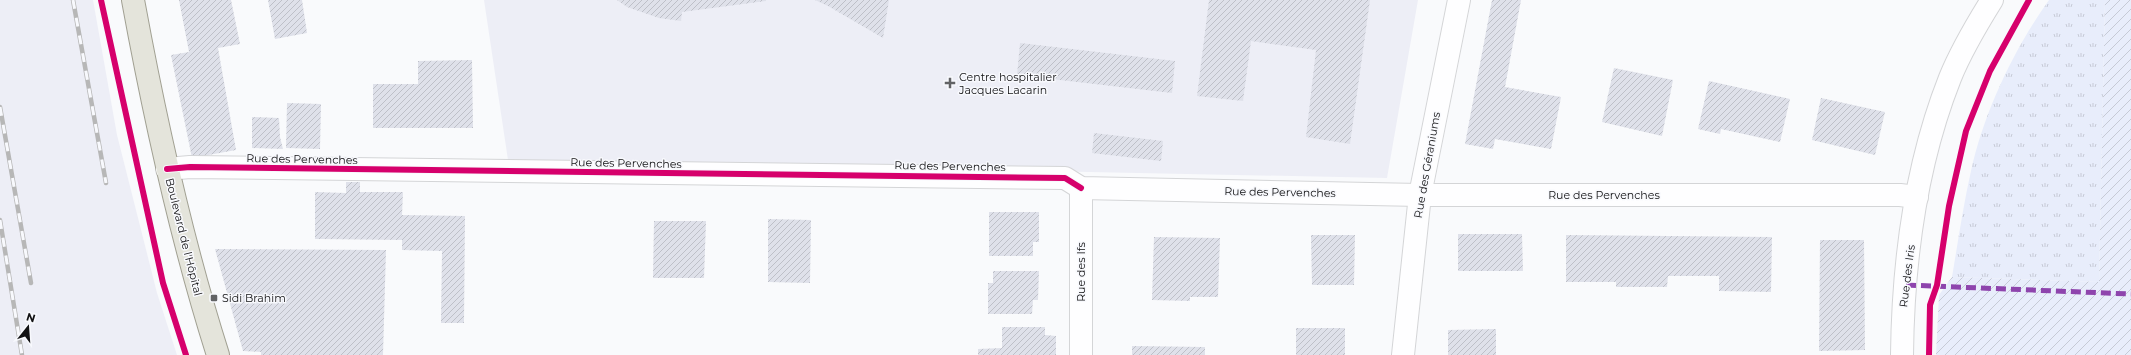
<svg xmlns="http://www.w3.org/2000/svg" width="2131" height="355" font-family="Montserrat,sans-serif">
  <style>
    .built { fill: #edeef6 }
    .grass { fill: url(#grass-tufts) }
    .garden { fill: url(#garden-furrows) }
    .building { fill: url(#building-hatch) }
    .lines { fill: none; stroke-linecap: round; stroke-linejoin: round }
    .minor-casing { stroke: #d4d5d7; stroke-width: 24 }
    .major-casing { stroke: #a1a092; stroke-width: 24 }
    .minor { stroke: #fefeff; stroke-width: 22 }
    .major { stroke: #e4e4db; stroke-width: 22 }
    .rail-casing { stroke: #b7b7b7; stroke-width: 4.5 }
    .rail { stroke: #f8f9fd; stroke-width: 3; stroke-dasharray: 9; stroke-linecap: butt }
    .quiet { stroke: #8e44ad; stroke-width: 5; stroke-dasharray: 10 5; stroke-linecap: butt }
    .cycleway-casing { stroke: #f8f9fd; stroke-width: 8 }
    .cycleway { stroke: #d6006c; stroke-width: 6 }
    .poi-dot { fill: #626365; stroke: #f8f9fd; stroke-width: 1.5 }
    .labels { text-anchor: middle; stroke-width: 3; stroke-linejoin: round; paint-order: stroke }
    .poi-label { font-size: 11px; fill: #111113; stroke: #f8f9fd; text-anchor: start }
    .street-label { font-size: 11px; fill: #111113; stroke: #f8f9fd }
  </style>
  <defs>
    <pattern id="grass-tufts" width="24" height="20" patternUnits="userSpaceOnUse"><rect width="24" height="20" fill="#e8edfb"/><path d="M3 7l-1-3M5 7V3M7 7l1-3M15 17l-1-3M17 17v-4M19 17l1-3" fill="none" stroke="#c6cad6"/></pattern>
    <pattern id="garden-furrows" width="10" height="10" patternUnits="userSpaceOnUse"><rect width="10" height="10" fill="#e8edfb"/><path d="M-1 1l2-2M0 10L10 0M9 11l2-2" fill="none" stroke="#c6cad6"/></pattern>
    <pattern id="building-hatch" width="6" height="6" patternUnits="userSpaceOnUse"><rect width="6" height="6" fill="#dfe1ea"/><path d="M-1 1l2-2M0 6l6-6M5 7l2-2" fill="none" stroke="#bec0c8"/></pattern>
  </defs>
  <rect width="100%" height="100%" fill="#f9fafc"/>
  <g class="built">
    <path d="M0,0H93L117,135L157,293L177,355H0Z"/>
    <path d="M484,0H1418L1387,178L508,160Z"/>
  </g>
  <path class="grass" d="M2049,0H2105L2099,282L1952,277C1958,242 1963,206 1971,171C1984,112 2014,49 2049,0Z"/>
  <path class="garden" d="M2105,0H2131V355H1936L1939,295L1952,277L2099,282Z"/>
  <g class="building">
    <path d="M179,0H231L240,44L218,48L236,150L192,158L171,55L189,52Z"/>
    <path d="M268,0H302L307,33L275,39Z"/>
    <path d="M617,0H766V1L682,12L681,21L659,18L627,7Z"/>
    <path d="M815,0H889L883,38L828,6Z"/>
    <path d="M1209,0H1370L1350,144L1306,137L1316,50L1251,41L1243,101L1197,96Z"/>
    <path d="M1492,0H1521L1505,87L1561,97L1551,149L1495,139L1493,149L1465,144Z"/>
    <path d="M1020,43L1175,61L1172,93L1017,75Z"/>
    <path d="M472,60L473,128H373V84H418V61Z"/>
    <path d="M1614,68L1673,80L1662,136L1602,122Z"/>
    <path d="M1709,81L1790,99L1780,142L1721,129L1720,134L1698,129Z"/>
    <path d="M1821,98L1885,112L1875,155L1812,140Z"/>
    <path d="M287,103L321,104L320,149L286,148Z"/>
    <path d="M252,117L279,118L280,137L283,149L252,148Z"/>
    <path d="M1094,133L1163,141L1161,161L1092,153Z"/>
    <path d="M346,182H360V192H403L402,215L465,216L464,323H441L442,251L402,250V240L315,239V192L346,193Z"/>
    <path d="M989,212H1039V242H1033V256H989Z"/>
    <path d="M768,219L811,220L810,283L768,282Z"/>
    <path d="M654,221H706L704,278H653Z"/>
    <path d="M1458,234H1522L1523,271H1458Z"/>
    <path d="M1311,235H1355L1354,285H1312Z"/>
    <path d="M1566,235L1772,237L1771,292L1719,291V276H1668L1667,287H1616V282H1566Z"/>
    <path d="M1154,237L1220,238L1218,297H1190V301L1152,300Z"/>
    <path d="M1820,240H1864L1865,350L1819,351Z"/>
    <path d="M215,249L386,250L383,355H261V352L243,351Z"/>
    <path d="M993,271H1039L1038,300H1033L1032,314H988V283H993Z"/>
    <path d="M1002,327H1045V335L1056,336V355H978V349L1002,348Z"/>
    <rect x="1296" y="328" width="49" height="27"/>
    <path d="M1496,329V355H1448V330Z"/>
    <path d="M1132,346L1205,347V355H1132Z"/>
  </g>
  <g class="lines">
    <g class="minor-casing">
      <g id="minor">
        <path d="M167,169L190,167L1065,178L1081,188L1420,195H1900L1917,197"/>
        <path d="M1081,188V355"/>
        <path d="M1403,355L1420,195L1459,0"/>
        <path d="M1902,355C1903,263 1916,164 1950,78C1961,51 1977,24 1992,0"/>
      </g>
    </g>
    <g class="major-casing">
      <path id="major" d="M133,0C155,120 181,239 218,355"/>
    </g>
    <use href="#minor" class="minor"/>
    <use href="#major" class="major"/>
    <g class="rail-casing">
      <g id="rail">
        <path d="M73,0L106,183"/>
        <path d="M0,107L31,283"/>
        <path d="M0,220L22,355"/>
      </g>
    </g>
    <use href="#rail" class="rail"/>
    <path class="quiet" d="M1906,285L2131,294"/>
    <g class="cycleway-casing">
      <g id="cycleway">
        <path d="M101,0L163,283L186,355"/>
        <path d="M167,169L190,167L1065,178L1081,188"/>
        <path d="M1929,355L1930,305L1937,285L1949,206L1966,131L1990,71L2029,0"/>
      </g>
    </g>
    <use href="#cycleway" class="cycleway"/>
  </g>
  <g class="poi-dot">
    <path d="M948 77h4v4h4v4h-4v4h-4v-4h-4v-4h4z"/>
    <rect x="210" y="294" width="8" height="8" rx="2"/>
  </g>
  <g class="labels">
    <g class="poi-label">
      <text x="959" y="81">Centre hospitalier<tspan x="959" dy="13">Jacques Lacarin</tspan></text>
      <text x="222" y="302">Sidi Brahim</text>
    </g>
    <g class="street-label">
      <text transform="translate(302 159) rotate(1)" y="4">Rue des Pervenches</text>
      <text transform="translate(626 163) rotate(1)" y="4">Rue des Pervenches</text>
      <text transform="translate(1427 165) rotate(-80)" y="4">Rue des Géraniums</text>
      <text transform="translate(950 166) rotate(1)" y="4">Rue des Pervenches</text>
      <text transform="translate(1280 192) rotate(1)" y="4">Rue des Pervenches</text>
      <text x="1604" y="199">Rue des Pervenches</text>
      <text transform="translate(184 237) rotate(76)" y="4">Boulevard de l'Hôpital</text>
      <text transform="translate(1081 272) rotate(-90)" y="4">Rue des Ifs</text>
      <text transform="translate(1907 276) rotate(-83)" y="4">Rue des Iris</text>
    </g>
  </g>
  <g transform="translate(28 327) rotate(17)" stroke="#f8f9fd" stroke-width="3" paint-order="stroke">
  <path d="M0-3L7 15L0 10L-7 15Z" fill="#111113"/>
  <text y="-6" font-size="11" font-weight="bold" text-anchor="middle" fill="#111113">N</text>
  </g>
</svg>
